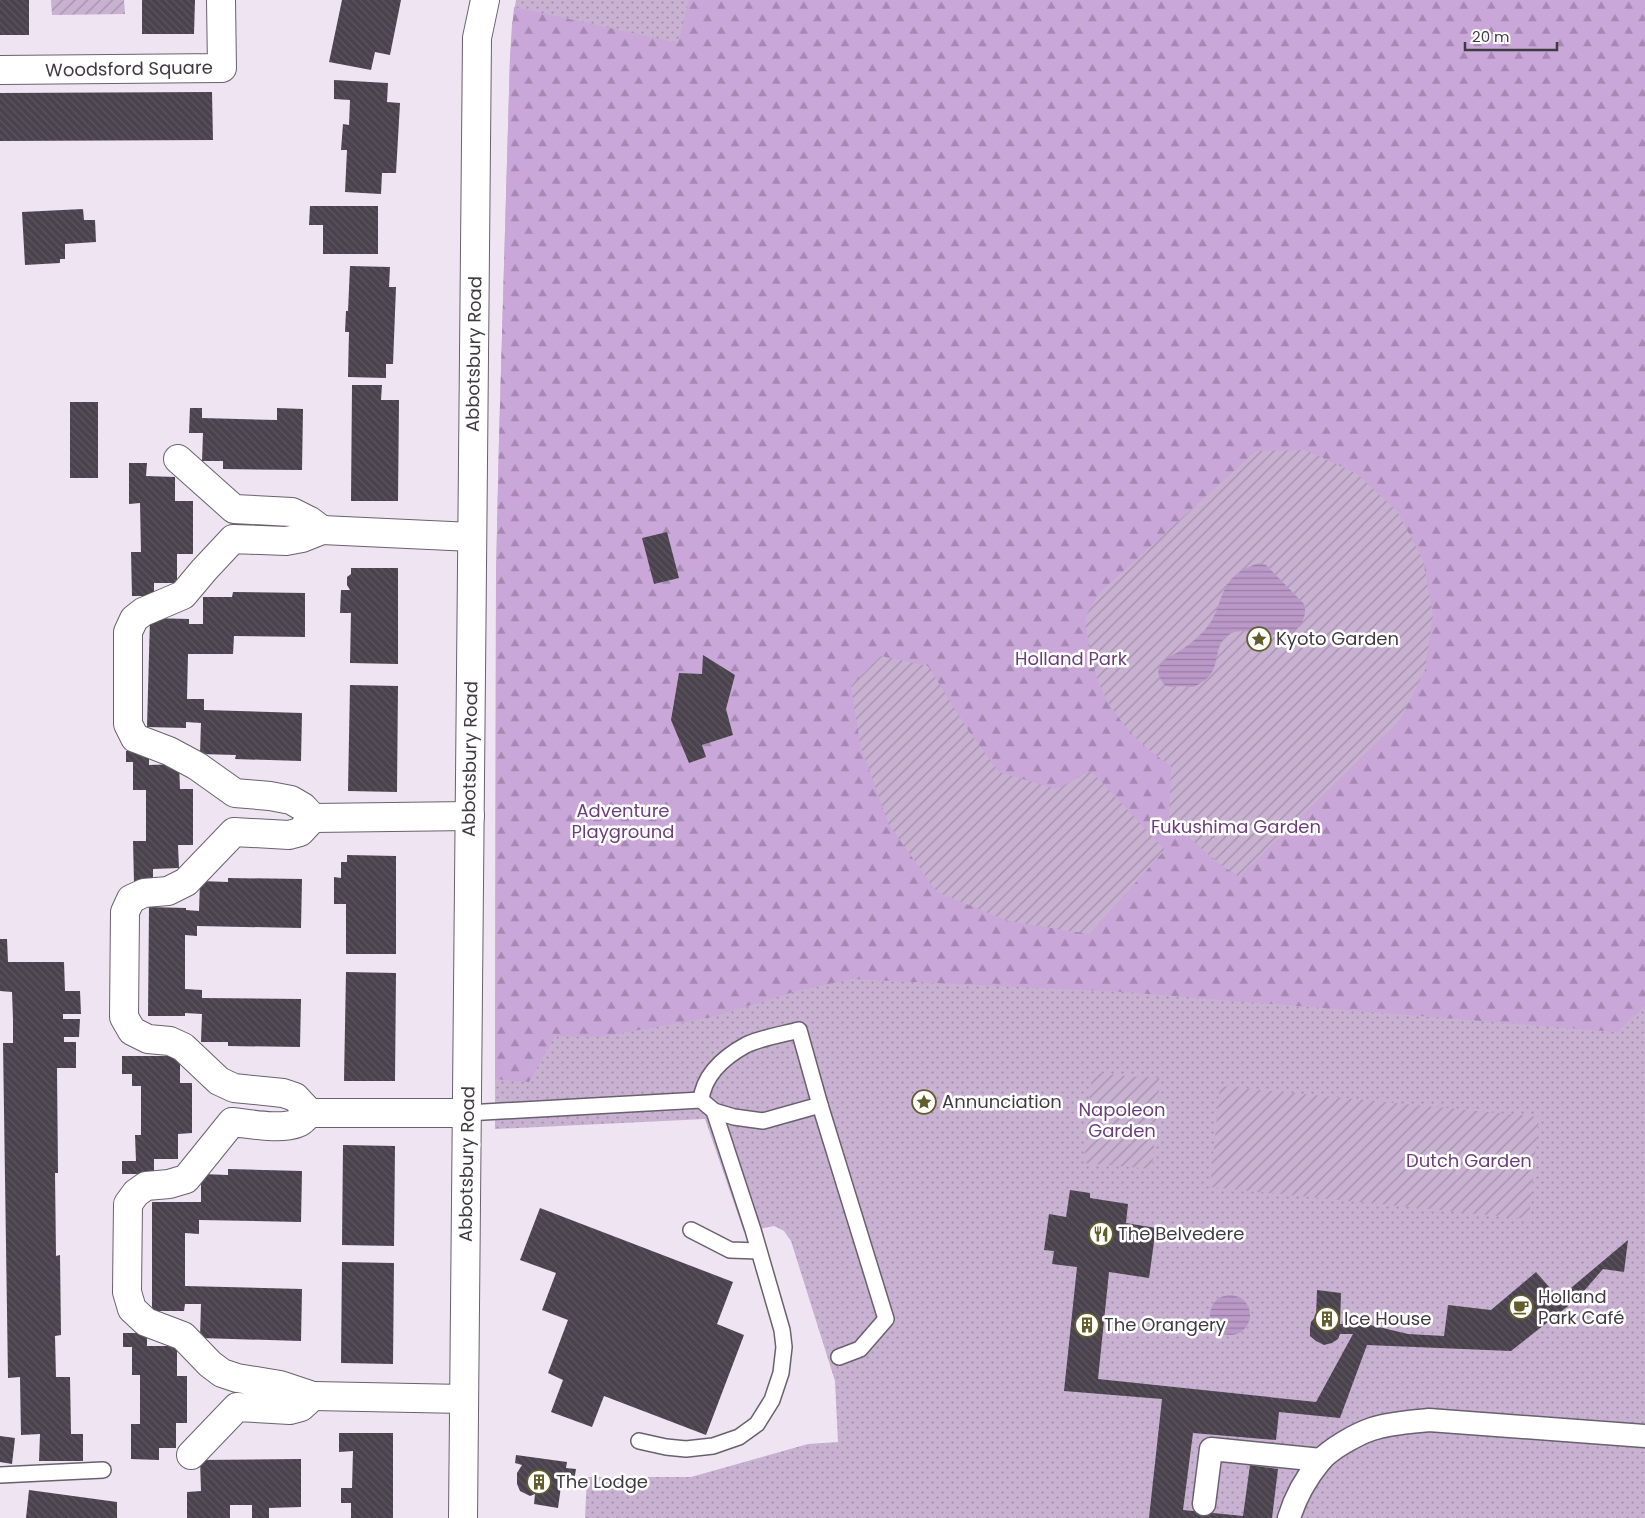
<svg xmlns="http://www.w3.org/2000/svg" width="1645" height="1518" font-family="Poppins,sans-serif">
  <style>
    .grass { fill: url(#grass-dots) }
    .forest { fill: url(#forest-firs) }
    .garden { fill: url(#garden-furrows) }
    .water { fill: url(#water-rules) }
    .building { fill: url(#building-back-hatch) }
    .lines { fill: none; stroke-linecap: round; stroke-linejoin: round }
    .service-casing { stroke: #6a616e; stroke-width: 18 }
    .pedestrian-casing { stroke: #6a616e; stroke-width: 25 }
    .minor-casing { stroke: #6a616e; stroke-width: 30 }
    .service { stroke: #fff; stroke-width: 15 }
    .pedestrian { stroke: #fff; stroke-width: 22 }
    .minor { stroke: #fff; stroke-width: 28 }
    .labels { text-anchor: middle; stroke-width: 5; stroke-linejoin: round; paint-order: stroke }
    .street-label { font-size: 18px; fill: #3f3b41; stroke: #fff }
    .poi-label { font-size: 18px; fill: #3f3b41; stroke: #fff; text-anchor: start }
    .park-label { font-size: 18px; fill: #6a3e7b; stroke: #fff }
  </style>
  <defs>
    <pattern id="grass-dots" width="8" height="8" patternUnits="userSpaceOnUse" patternTransform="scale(1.25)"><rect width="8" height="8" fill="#c8b1d1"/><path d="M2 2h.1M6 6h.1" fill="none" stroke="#a491ab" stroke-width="1.8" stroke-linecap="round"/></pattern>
    <pattern id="forest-firs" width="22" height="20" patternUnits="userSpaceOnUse" patternTransform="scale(1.25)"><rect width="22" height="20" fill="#caa7d9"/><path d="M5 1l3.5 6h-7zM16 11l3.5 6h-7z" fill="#a589b2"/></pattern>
    <pattern id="garden-furrows" width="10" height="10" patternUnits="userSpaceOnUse" patternTransform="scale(1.25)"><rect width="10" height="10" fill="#c8b1d1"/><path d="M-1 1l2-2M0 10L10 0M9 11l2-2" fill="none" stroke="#a491ab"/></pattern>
    <pattern id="water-rules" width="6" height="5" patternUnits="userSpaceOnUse" patternTransform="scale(1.25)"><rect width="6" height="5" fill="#ba98c8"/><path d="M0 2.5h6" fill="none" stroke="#997da4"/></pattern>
    <pattern id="building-back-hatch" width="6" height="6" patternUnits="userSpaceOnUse" patternTransform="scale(1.25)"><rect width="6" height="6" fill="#4a424d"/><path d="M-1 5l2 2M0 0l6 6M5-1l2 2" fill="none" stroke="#5c565f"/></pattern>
  </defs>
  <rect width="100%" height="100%" fill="#eee4f2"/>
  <path class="grass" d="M516,0H1645V1518H585L587,1477H691L808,1444L838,1442L835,1381L791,1241L784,1231L774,1226L744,1232L705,1119L495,1129L496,576L499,440L510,58L512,24Z"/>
  <path class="forest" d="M689,0H1645V1006L1617,1032L1124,992L853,979L800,990L712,1017L599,1037L555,1036L529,1082L495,1079L496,576L499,440L510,58L514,7L678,43Z"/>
  <g class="garden">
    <path d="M51,0H124L125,14L52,15Z"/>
    <path d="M1305,450L1356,473L1397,511L1423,560L1433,615L1425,670L1400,720L1239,877C1213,860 1190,840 1169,817L1171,766C1126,736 1096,698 1089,643C1088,636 1085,627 1085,620C1086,613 1096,600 1099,593L1256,451Z"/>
    <path d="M881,656L928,666L968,730L999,772L1056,789L1091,771L1165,850L1089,934L1008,921L937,892L889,825L860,744L851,686Z"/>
    <path d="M1092,1073L1160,1079L1152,1169L1084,1163Z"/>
    <path d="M1220,1086L1539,1117L1529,1219L1210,1187Z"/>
  </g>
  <g class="water">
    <path d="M1259,563L1266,565L1304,604C1306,612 1305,618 1300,625C1284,646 1254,625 1232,633C1210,642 1224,670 1202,682C1199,684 1195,687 1192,687C1188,687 1184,686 1181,686C1172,687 1166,689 1161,680C1152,665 1168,658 1178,652C1186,647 1195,640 1202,633C1229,606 1211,579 1259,563Z"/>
    <circle cx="1230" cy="1315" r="20"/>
  </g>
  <g class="building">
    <rect x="0" y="0" width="29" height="35"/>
    <path d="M142,0H195L194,34H142Z"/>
    <path d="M342,0H401L390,55L375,52L371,70L329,62Z"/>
    <path d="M334,80L388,83L387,102L400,103L396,173H382L381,194L345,192L347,150H341L343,124L349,125L350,100L334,99Z"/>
    <path d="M212,92L213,140L0,141V93Z"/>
    <path d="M310,206H378V254H323V225H309Z"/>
    <path d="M83,209L84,220H95L96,242L65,244V259H60V263L25,265L22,212Z"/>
    <path d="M350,266L390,267L389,287H396L393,364H386V378L348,377L349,332H345L346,311H348Z"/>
    <path d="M352,385H382L381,400H399L398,501H351Z"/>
    <rect x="70" y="402" width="28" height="76"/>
    <path d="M190,408H202V418L277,420V408L303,409L302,470L223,469V461H202L203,433H189Z"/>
    <path d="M129,463H147L146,476L175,477V501H193V554H177V583H154V596H132L131,552H141L140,503L129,504Z"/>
    <path d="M667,532L679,578L654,584L642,538Z"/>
    <path d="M351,568H398V664L350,663L351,613H340L341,590H350L347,585V577L351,574Z"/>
    <path d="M233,592L305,593V637L234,636L233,654H188L187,699H204V710L302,713L301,761L235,759L236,755L200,754L201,723L186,722V728L147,727L150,618L189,619V624H203V597H232Z"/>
    <path d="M703,655L735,675L726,709L733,735L702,745L706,757L689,763L671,720L679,673L702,674Z"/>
    <path d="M350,685L398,686L397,792L348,791Z"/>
    <path d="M126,751H149V765L179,764L180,789H193V845H178L179,868L153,869V882H134L133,841H146V790H133V762H126Z"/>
    <path d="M347,855L396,856V954H346V904H334V877L341,878V862H347Z"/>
    <path d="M228,878L302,879L301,928L197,926V936L185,935V989L202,990V998L301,999L300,1047L228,1046V1042H201L202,1014L185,1013V1016H148L149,907L186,908V910L199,911L200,881L228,882Z"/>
    <path d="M0,939H7L8,962H64L65,991H80L81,1014H63V1019H80L79,1037H64V1042H76V1068H57L58,1173H55L56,1256L60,1255L61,1335L55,1336L56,1377H70L71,1434H83V1461H39L40,1434L21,1435L20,1377L8,1378L3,1043H13V1020L12,992L0,991Z"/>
    <path d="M346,972L396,973L395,1081H344Z"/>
    <path d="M122,1056H180V1083H192V1133L178,1134V1159H154V1174H122V1161H136L135,1135H141V1086H132V1074H122Z"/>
    <path d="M343,1145L395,1146L394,1246L342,1245Z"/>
    <path d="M228,1169L302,1171L301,1222L199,1220V1234L185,1233V1286L302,1289L301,1341L200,1338L201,1304H185L184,1311H152V1202H201V1174L228,1175Z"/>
    <path d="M1070,1190L1090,1193V1198L1128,1204L1126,1223L1156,1228L1149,1278L1109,1272L1098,1379L1316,1402L1353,1334H1340L1338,1339L1332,1343L1324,1345L1316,1341L1310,1336V1328L1311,1322L1316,1316L1317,1290L1341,1293L1340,1324L1362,1323L1408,1334L1444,1336L1448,1305L1491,1310L1536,1272L1559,1298L1628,1240L1624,1272L1603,1269L1577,1299L1511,1351L1367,1345L1340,1418L1279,1412L1276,1440L1193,1433L1183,1510L1243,1516L1250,1465L1278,1469L1272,1518H1149L1162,1399L1064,1391L1077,1267L1052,1264L1054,1251L1044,1250L1049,1214L1066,1217Z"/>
    <path d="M540,1208L733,1282L717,1324L744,1335L706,1435L604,1396L592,1427L551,1412L563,1380L548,1373L568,1320L542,1310L556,1273L520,1260Z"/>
    <path d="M342,1262L394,1263L393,1364L341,1363Z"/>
    <path d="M123,1333H147V1346H177V1376H187V1423H176V1448H159V1460L131,1459V1424H140V1375H132V1347H123Z"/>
    <path d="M339,1433H393V1518H351V1503H341V1488H352L353,1451L339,1452Z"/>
    <path d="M0,1436L15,1438L12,1464L0,1462Z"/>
    <path d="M516,1455L567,1462L566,1468L576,1469L574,1481L562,1479L558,1508L534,1504L535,1494L530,1496L520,1491L517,1484V1473L522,1465L515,1463Z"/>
    <path d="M301,1459V1507L269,1508V1518H252V1505H230V1518H187V1492L201,1491L200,1460Z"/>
    <path d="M29,1490L117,1502V1518H26Z"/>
  </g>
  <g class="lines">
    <g class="service-casing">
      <g id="service">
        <path d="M799,1030L820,1105L763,1121L734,1117L714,1111L701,1100C704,1074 724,1057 746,1045C760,1038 784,1034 799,1030Z"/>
        <path d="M820,1105L886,1319L860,1349L839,1357"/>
        <path d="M467,1113L701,1100"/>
        <path d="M691,1230L730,1250L758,1251"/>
        <path d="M639,1441L666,1447L686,1449L713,1446L739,1437L757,1424L772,1400L781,1373L784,1347L782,1330L753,1230L714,1111"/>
        <path d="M0,1475L103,1470"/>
      </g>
    </g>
    <g class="pedestrian-casing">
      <g id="pedestrian">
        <path d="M1204,1504L1211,1449L1321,1460"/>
        <path d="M1289,1518C1295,1498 1307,1477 1320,1461C1330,1449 1357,1434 1372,1429C1390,1423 1410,1422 1429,1420L1645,1436"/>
      </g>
    </g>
    <g class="minor-casing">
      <g id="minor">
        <path d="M0,70L222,68L221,0"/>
        <path d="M178,459L234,509L292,512L310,521L322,530L302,538L286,541L233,539L204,570L183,595L143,612L134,619L128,632V724L135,738L169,751L197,766L235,793L270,796L291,800L303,807L313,818L300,832L289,835L234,832L186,882L168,891L144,893L131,899L125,912L124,1017L132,1031L148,1039L170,1041L183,1047L219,1081L234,1088L283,1093L295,1097L310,1113C306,1116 302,1122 298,1123C280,1130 251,1124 232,1122L186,1179L169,1184L146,1186L136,1193L128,1204L127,1292L132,1309L146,1322L183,1336L210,1364L222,1373L237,1378L280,1385L313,1396L301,1407L290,1410L237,1407L191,1455"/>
        <path d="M322,530L472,537"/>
        <path d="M313,818L470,816"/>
        <path d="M310,1113H467"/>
        <path d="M313,1396L464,1399"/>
        <path d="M463,1518L477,38L485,0"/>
      </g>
    </g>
    <use href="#service" class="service"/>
    <use href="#pedestrian" class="pedestrian"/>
    <use href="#minor" class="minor"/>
  </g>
  <defs>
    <g id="sight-ring" transform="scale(1.25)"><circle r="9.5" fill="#fff" stroke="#615e2b" stroke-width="1.5"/><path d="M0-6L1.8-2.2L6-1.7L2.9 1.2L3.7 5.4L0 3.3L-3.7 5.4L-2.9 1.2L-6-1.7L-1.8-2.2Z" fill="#615e2b"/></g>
    <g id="restaurant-ring" transform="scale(1.25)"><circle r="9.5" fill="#fff" stroke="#615e2b" stroke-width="1.5"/><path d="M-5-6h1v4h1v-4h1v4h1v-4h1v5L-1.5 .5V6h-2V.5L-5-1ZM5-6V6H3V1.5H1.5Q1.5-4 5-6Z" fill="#615e2b"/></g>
    <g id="cafe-ring" transform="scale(1.25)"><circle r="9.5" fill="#fff" stroke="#615e2b" stroke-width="1.5"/><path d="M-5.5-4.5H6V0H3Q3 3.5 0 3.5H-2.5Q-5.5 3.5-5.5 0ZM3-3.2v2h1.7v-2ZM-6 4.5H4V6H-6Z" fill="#615e2b"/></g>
    <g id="building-ring" transform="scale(1.25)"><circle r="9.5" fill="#fff" stroke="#615e2b" stroke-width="1.5"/><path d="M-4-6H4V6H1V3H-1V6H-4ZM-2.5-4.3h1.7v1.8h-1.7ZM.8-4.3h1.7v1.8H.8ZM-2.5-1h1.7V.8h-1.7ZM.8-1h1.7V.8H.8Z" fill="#615e2b"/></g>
  </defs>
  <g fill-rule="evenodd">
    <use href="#sight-ring" x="1259" y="639"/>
    <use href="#sight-ring" x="924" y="1102"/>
    <use href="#restaurant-ring" x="1101" y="1234"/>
    <use href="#cafe-ring" x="1521" y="1307"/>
    <use href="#building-ring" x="1327" y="1319"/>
    <use href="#building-ring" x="1087" y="1325"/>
    <use href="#building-ring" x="539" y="1482"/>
  </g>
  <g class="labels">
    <g class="street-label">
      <text transform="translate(129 69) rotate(-1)" y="6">Woodsford Square</text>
      <text transform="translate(474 354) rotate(-89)" y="6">Abbotsbury Road</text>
      <text transform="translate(470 759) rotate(-89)" y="6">Abbotsbury Road</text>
      <text transform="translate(467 1164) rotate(-89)" y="6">Abbotsbury Road</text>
    </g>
    <g class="poi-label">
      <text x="1276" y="645">Kyoto Garden</text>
      <text x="942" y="1108">Annunciation</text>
      <text x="1118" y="1240">The Belvedere</text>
      <text x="1538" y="1303">Holland<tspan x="1538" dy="21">Park Café</tspan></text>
      <text x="1344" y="1325">Ice House</text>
      <text x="1104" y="1331">The Orangery</text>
      <text x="556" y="1488">The Lodge</text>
    </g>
    <g class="park-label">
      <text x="1071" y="665">Holland Park</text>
      <text x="623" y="817">Adventure<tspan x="623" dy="21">Playground</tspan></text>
      <text x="1236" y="833">Fukushima Garden</text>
      <text x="1122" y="1116">Napoleon<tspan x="1122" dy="21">Garden</tspan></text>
      <text x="1469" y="1167">Dutch Garden</text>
    </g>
  </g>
  <path d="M1465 42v8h92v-8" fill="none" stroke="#3f3b41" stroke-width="2.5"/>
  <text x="1472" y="42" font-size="15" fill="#3f3b41" stroke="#ffffff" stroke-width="4" paint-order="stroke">20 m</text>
</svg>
